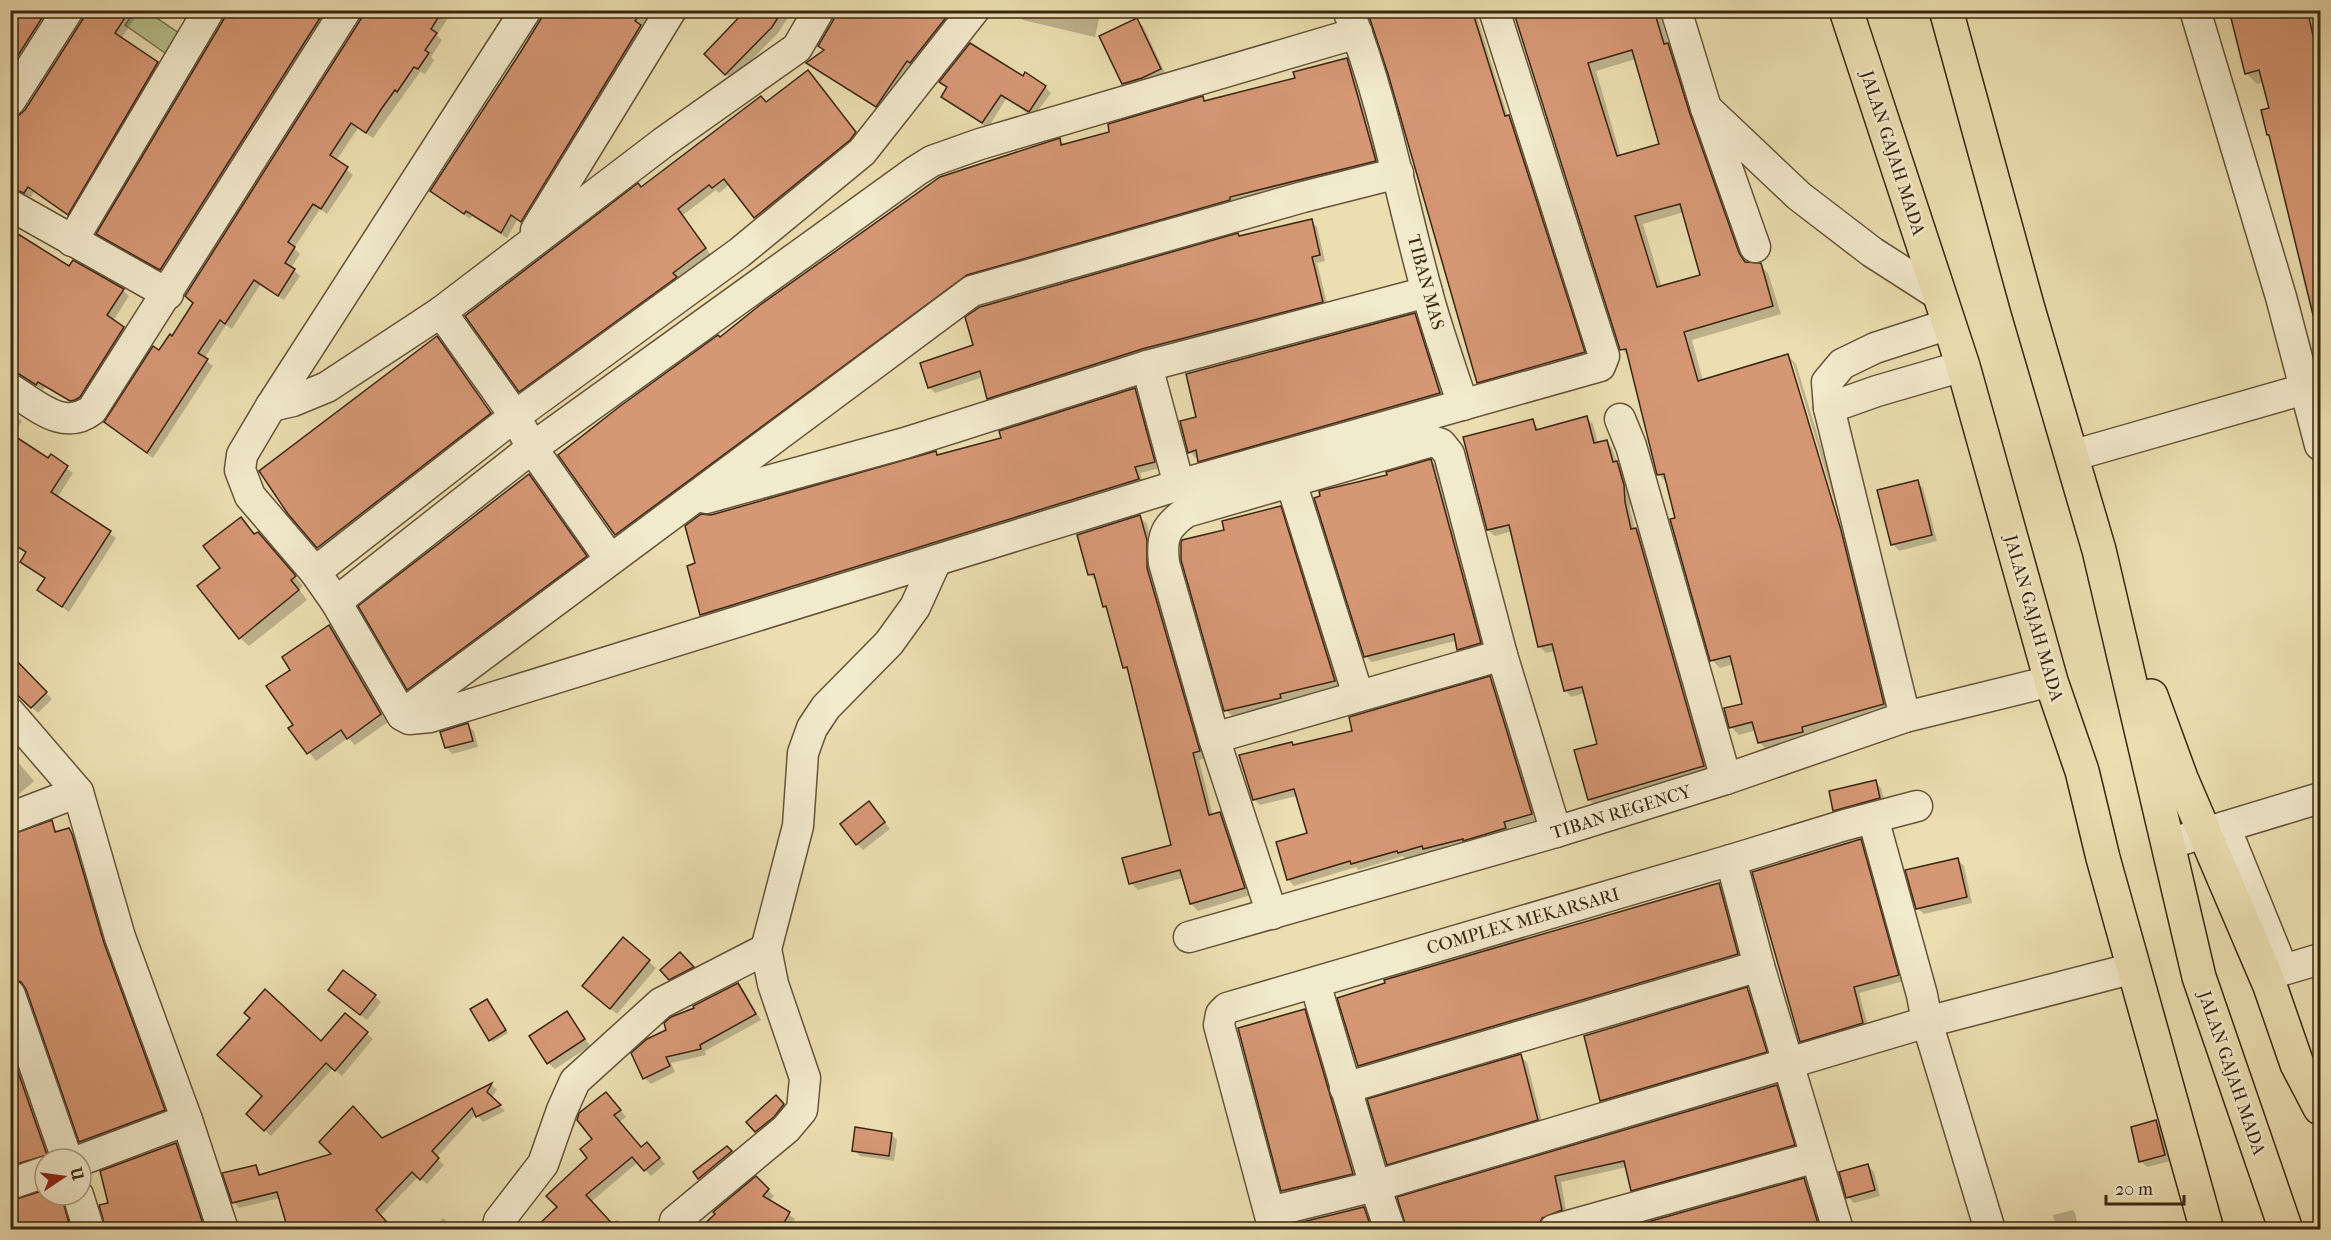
<svg xmlns="http://www.w3.org/2000/svg" width="2331" height="1240" font-family="'IM FELL French Canon',serif">
  <style>
    .green { fill: #b7c18b; stroke: #78744e; stroke-width: 1.5 }
    .shadow { fill: #0003; fill-rule: evenodd }
    .building { fill: #d69775; stroke: #3a2612; stroke-width: 1.5; fill-rule: evenodd }
    .lines { fill: none; stroke-linecap: round; stroke-linejoin: round }
    .minor-casing { stroke: #66543a; stroke-width: 33 }
    .highway-casing { stroke: #3a2612; stroke-width: 36 }
    .minor { stroke: #f2eacc; stroke-width: 30 }
    .highway { stroke: #ebdeb0; stroke-width: 33 }
    .labels { text-anchor: middle; stroke-width: 5; stroke-linejoin: round; paint-order: stroke }
    .street-label { font-size: 18px; fill: #3a2612; stroke: #f2eacc }
  </style>
  <rect width="100%" height="100%" fill="#ebdeb0"/>
  <filter id="stains"><feTurbulence type="fractalNoise" baseFrequency=".00333" numOctaves="4"/><feColorMatrix values="0 0 0 0 .2 0 0 0 0 .09 0 0 0 0 .02 0 0 0 .5 -.17"/></filter>
  <radialGradient id="worn" r=".72"><stop offset=".6" stop-color="#630" stop-opacity="0"/><stop offset="1" stop-color="#630" stop-opacity=".3"/></radialGradient>
  <path class="green" d="M135,11H146L182,35L168,55L125,25Z"/>
  <g class="shadow">
    <path d="M10,10H57L10,84Z"/>
    <path d="M87,10H140L121,39L163,70L74,220L34,192L30,198L16,193L10,195V120L18,118L25,112L84,19Z"/>
    <path d="M178,10H199L193,20Z"/>
    <path d="M228,10H335L167,275L104,240L98,234L225,19Z"/>
    <path d="M551,10H652L641,27L646,32L527,226L517,220L507,238L472,216L470,219L432,191Z"/>
    <path d="M734,10H793L778,33L732,80L706,54L743,16Z"/>
    <path d="M963,10L882,111L809,63L825,51L820,46L836,19L838,11Z"/>
    <path d="M1016,10H1101L1095,37L1023,20L1016,13Z"/>
    <path d="M1368,10H1475L1508,117L1515,123L1590,358L1484,388L1478,382L1390,74Z"/>
    <path d="M1515,10H1659L1669,46L1676,52L1697,123L1746,262L1760,265L1768,273L1781,314L1692,340L1703,381L1788,356L1796,364L1849,540L1891,712L1767,750L1759,742L1756,730L1739,735L1731,727L1744,705L1733,664L1720,668L1712,660L1677,519L1667,483L1659,475L1629,357L1622,349ZM1636,59L1661,145L1621,157L1596,71ZM1684,212L1702,276L1662,288L1643,224ZM1790,363H1793L1845,537L1842,538Z"/>
    <path d="M2231,10H2314L2320,37V341L2281,177L2271,110L2264,82L2257,84L2246,73Z"/>
    <path d="M442,12L448,18L437,35L442,40L431,57L434,60L425,74L420,72L373,138L358,128L336,161L353,175L327,214L320,209L294,248L300,254L291,268L300,276L284,300L260,285L232,329L226,325L204,359L213,366L153,458L112,428L105,422L172,338L362,20Z"/>
    <path d="M1136,20L1143,26L1166,75L1130,90L1123,83Z"/>
    <path d="M1346,60L1353,66L1381,167L974,280L622,540L616,534L720,339L1060,140L1065,145L1111,133L1202,98L1206,102L1296,79Z"/>
    <path d="M813,78L861,139L761,223L730,184L719,193L716,190L683,215L711,255L526,397L520,391L642,188L766,104Z"/>
    <path d="M1023,78L1045,87L1051,93L1033,117L1006,99L988,128L943,97L948,89L941,82Z"/>
    <path d="M1311,221L1317,227L1325,261L1317,263L1328,307L994,404L989,398L983,377L935,393L929,387L1240,237Z"/>
    <path d="M10,228L13,233L69,268L123,290L129,296L113,321L130,334L78,406L45,387L43,390L10,370Z"/>
    <path d="M1414,315L1421,321L1445,399L1206,467L1199,457L1196,458L1190,452L1198,418Z"/>
    <path d="M437,338L496,419L325,553L290,513Z"/>
    <path d="M1135,390L1141,396L1160,468L1140,473L1144,485L708,620L702,614L697,564L711,516L936,453L939,456L1003,439Z"/>
    <path d="M10,412L22,421L13,436L49,460L51,457L73,473L57,498L116,538L69,612L39,590L46,579L22,562L27,553L10,542Z"/>
    <path d="M1587,418L1593,424L1598,443L1606,441L1612,448L1617,462L1623,469L1630,493V509L1635,529L1642,536L1710,772L1596,806L1589,800L1576,751L1599,745L1585,693L1571,697L1565,690L1555,651L1546,653L1539,646L1512,531L1495,536L1488,530L1532,420L1540,431Z"/>
    <path d="M1431,461L1437,467L1486,649L1465,655L1459,649L1455,641L1372,662L1365,656L1322,497Z"/>
    <path d="M529,476L592,563L414,695L408,689Z"/>
    <path d="M1917,482L1923,488L1937,541L1899,551L1893,544Z"/>
    <path d="M1280,508L1286,514L1340,687L1286,700L1287,704L1232,716L1226,710Z"/>
    <path d="M1140,517L1147,524L1206,758L1199,760L1213,816L1220,814L1227,821L1251,895L1198,911L1191,904L1183,878L1138,890L1131,883L1173,846L1130,674L1124,667L1109,611L1104,606L1096,581L1089,574Z"/>
    <path d="M255,535L267,543L303,586L299,589L307,600L249,646L240,638L222,568Z"/>
    <path d="M329,627L337,634L388,722L355,745L348,738L316,761L290,728L295,725L292,670Z"/>
    <path d="M16,663L52,699L38,713L10,686Z"/>
    <path d="M1490,678L1496,684L1538,820L1509,828L1511,834L1430,855L1428,852L1405,859L1403,856L1358,870L1356,867L1294,886L1288,879L1309,834L1297,796L1260,805L1254,799L1292,743L1294,746L1354,732Z"/>
    <path d="M467,725L474,731L478,747L452,754L446,747Z"/>
    <path d="M10,753L34,781L10,802Z"/>
    <path d="M1875,782L1881,788L1885,804L1841,816L1835,810Z"/>
    <path d="M875,809L890,829L863,850L857,844Z"/>
    <path d="M51,822L58,833L69,830L75,836L109,950L170,1116L87,1147L81,1141L26,986L21,984H10V836Z"/>
    <path d="M1860,840L1867,846L1904,981L1859,993L1869,1029L1807,1047L1801,1041Z"/>
    <path d="M1958,860L1964,866L1972,903L1924,914L1917,908Z"/>
    <path d="M1719,885L1725,890L1743,960L1365,1071L1359,1066Z"/>
    <path d="M623,939L656,968L617,1014L590,992Z"/>
    <path d="M686,960L698,973L676,985L662,970Z"/>
    <path d="M738,984L744,991L761,1020L705,1051L706,1055L671,1063L675,1072L651,1084L645,1078L697,1008Z"/>
    <path d="M1747,989L1753,995L1771,1057L1607,1106L1602,1100Z"/>
    <path d="M336,996H375L381,1002L367,1020Z"/>
    <path d="M490,1004L508,1033L493,1042L491,1040Z"/>
    <path d="M1304,1011L1310,1017L1358,1179L1289,1197L1283,1191L1239,1029Z"/>
    <path d="M567,1013L590,1046L555,1069L548,1063Z"/>
    <path d="M346,1015L373,1039L342,1076L333,1068L271,1136L248,1114L321,1043Z"/>
    <path d="M10,1041L52,1159L10,1173Z"/>
    <path d="M1520,1056L1527,1062L1543,1126L1394,1170L1388,1164Z"/>
    <path d="M492,1085L497,1090L491,1098L505,1111L483,1122L476,1114L436,1158L444,1165L427,1184L418,1177L380,1216L280,1198L239,1208L234,1202L256,1166L262,1176L382,1139Z"/>
    <path d="M1776,1086L1782,1093L1800,1151L1639,1196L1633,1190L1627,1167L1561,1182L1567,1216L1545,1230H1408Z"/>
    <path d="M612,1100L626,1117L619,1122L641,1149L653,1150L665,1164L651,1176L638,1162L591,1202L610,1223L618,1220L625,1230H591L559,1207L589,1158L594,1139Z"/>
    <path d="M782,1103L790,1111L762,1137L748,1123Z"/>
    <path d="M2156,1122L2162,1128L2171,1161L2147,1167L2141,1161Z"/>
    <path d="M891,1134L897,1140L894,1161L860,1156L854,1150Z"/>
    <path d="M176,1144L182,1150L208,1230H107L109,1204Z"/>
    <path d="M727,1148L737,1158L706,1184L695,1173Z"/>
    <path d="M1868,1166L1874,1172L1880,1196L1854,1203L1848,1197Z"/>
    <path d="M756,1178L774,1196L769,1201L795,1219L789,1230H698L718,1215Z"/>
    <path d="M1804,1180L1810,1186L1823,1230H1643L1642,1225Z"/>
    <path d="M45,1192V1195H68L74,1230H10Z"/>
    <path d="M1363,1208L1370,1214L1375,1230H1292Z"/>
    <path d="M2073,1210L2075,1213L2079,1230H2057L2053,1215Z"/>
    <path d="M443,1218L455,1230H432Z"/>
  </g>
  <g class="building">
    <path d="M10,10H47L10,68Z"/>
    <path d="M85,10H130L115,33L158,62L68,215L28,187L24,193L10,188V118L18,116L25,110L83,19Z"/>
    <path d="M226,10H325L160,270L96,234L224,19Z"/>
    <path d="M363,10H443L431,29L437,33L425,50L429,53L418,69L414,67L397,92L395,90L382,108L366,133L351,123L330,155L348,167L321,209L313,204L288,242L295,247L285,263L295,269L278,296L254,280L225,324L220,320L198,353L208,359L147,453L104,422L153,346L159,350L170,334L172,336L193,303L185,296L361,19Z"/>
    <path d="M543,10H643L635,21L641,25L521,222L511,215L501,233L466,211L464,214L430,191L520,53L541,19Z"/>
    <path d="M746,10H783L772,27L725,75L704,54Z"/>
    <path d="M836,10H952L910,63L907,61L876,107L806,63L824,50L818,46L834,19Z"/>
    <path d="M1367,10H1472L1505,116L1509,115L1585,352L1477,383L1388,74Z"/>
    <path d="M1513,10H1654L1664,44L1668,43L1690,114L1739,253L1745,262L1761,263L1773,306L1684,332L1698,381L1788,354L1841,530L1884,704L1802,727L1803,732L1758,743L1752,722L1729,728L1724,708L1742,704L1730,656L1710,661L1670,519L1675,518L1664,474L1657,475L1626,349L1620,350ZM1632,50L1659,144L1617,156L1588,63ZM1680,204L1700,275L1657,287L1635,216Z"/>
    <path d="M2229,10H2307L2320,64V314L2313,315L2269,135H2267L2261,110L2269,108L2259,70L2245,74Z"/>
    <path d="M1137,18L1161,69L1142,78L1122,84L1099,36Z"/>
    <path d="M970,43L1023,76L1025,72L1046,86L1029,112L1001,95L982,123L941,97L947,87L939,82Z"/>
    <path d="M1347,58L1376,161L1230,197V200L967,275L615,535L558,455L619,407L718,335L720,337L760,305L940,177L1060,138L1061,145L1109,132L1108,124L1203,96L1204,101L1295,78L1293,72Z"/>
    <path d="M808,70L856,132L850,140L754,218L724,179L712,188L709,185L678,209L706,248L673,273L677,277L519,392L465,316L638,183L641,187L761,96L766,102Z"/>
    <path d="M1312,219L1320,255L1312,257L1323,302L1142,349L987,399L980,371L928,388L920,363L973,345L965,317L980,307L1238,233L1239,236Z"/>
    <path d="M10,229L69,266L73,260L124,289L107,315L124,327L80,397L75,400L70,401L38,382L36,385L19,374L10,372Z"/>
    <path d="M1415,313L1440,393L1198,462L1196,450L1188,453L1180,421L1196,417L1186,374Z"/>
    <path d="M437,336L491,413L317,548L288,514L259,471Z"/>
    <path d="M1135,388L1155,462L1135,467L1139,479L700,615L687,566L695,563L685,526L701,514L711,515L936,451L937,455L1001,438L999,431Z"/>
    <path d="M1587,416L1594,443L1607,440L1613,462L1617,461L1624,485L1625,502L1631,529L1636,528L1704,766L1588,800L1574,750L1597,744L1582,687L1564,691L1552,644L1538,647L1509,525L1487,530L1463,437L1533,419L1536,430Z"/>
    <path d="M10,433L48,458L51,454L68,466L51,492L111,531L62,607L37,590L45,578L20,562L26,552L10,542Z"/>
    <path d="M1431,459L1481,643L1457,650L1454,634L1364,657L1314,498L1320,496L1319,491L1387,475L1386,472Z"/>
    <path d="M529,474L587,556L407,690L358,606Z"/>
    <path d="M1918,480L1932,535L1891,545L1877,490Z"/>
    <path d="M1281,506L1335,681L1280,694L1281,698L1224,711L1181,560V543L1182,540L1224,530L1222,521Z"/>
    <path d="M1140,515L1147,540V568L1200,751L1193,753L1209,815L1220,812L1245,888L1190,904L1180,870L1129,884L1122,858L1171,845L1127,667L1123,668L1106,606L1103,607L1094,574L1088,575L1077,535Z"/>
    <path d="M241,517L254,534L258,532L296,576L291,580L299,590L239,639L197,586L220,568L203,546Z"/>
    <path d="M329,625L381,714L347,739L341,730L307,754L288,728L293,725L266,686L290,670L282,657Z"/>
    <path d="M10,654L47,692L31,708L10,688Z"/>
    <path d="M1490,676L1532,814L1504,822L1506,828L1463,841V839L1423,849L1422,846L1398,853L1397,851L1351,864L1350,861L1287,880L1276,842L1307,833L1294,789L1253,800L1239,755L1292,742L1293,745L1352,731L1349,717Z"/>
    <path d="M468,723L473,741L445,748L440,732Z"/>
    <path d="M1876,780L1880,798L1833,811L1829,791Z"/>
    <path d="M869,801L885,822L856,845L840,824Z"/>
    <path d="M52,820L55,832L69,828L72,834L104,943L165,1110L79,1142L26,989L21,982L10,978V835Z"/>
    <path d="M1861,839L1899,975L1854,987L1863,1023L1800,1042L1752,872Z"/>
    <path d="M1958,858L1967,897L1916,909L1905,870Z"/>
    <path d="M1719,883L1738,954L1358,1066L1337,998L1385,983L1384,980Z"/>
    <path d="M623,937L650,960L610,1009L582,986Z"/>
    <path d="M680,952L694,967L669,980L660,970Z"/>
    <path d="M343,970L376,995L360,1015L328,990Z"/>
    <path d="M738,983L756,1014L700,1045L701,1049L666,1057L670,1066L643,1079L631,1053L647,1039L666,1030L664,1023L671,1017L694,1008L693,1006Z"/>
    <path d="M1747,987L1767,1052L1600,1101L1584,1036Z"/>
    <path d="M265,989L321,1041L345,1013L368,1032L335,1071L326,1063L264,1131L246,1114L262,1096L217,1055L250,1018L244,1013Z"/>
    <path d="M487,999L506,1030L489,1041L470,1009Z"/>
    <path d="M1305,1009L1353,1174L1281,1191L1238,1028Z"/>
    <path d="M567,1011L585,1039L547,1064L529,1036Z"/>
    <path d="M10,1049L47,1155L10,1166Z"/>
    <path d="M1521,1054L1538,1120L1387,1165L1367,1099Z"/>
    <path d="M492,1083L487,1092L501,1105L476,1117L472,1108L432,1151L439,1158L420,1180L412,1172L376,1210L394,1230H288L277,1192L232,1203L222,1173L256,1165L259,1175L331,1154L319,1142L353,1106L382,1138Z"/>
    <path d="M1777,1085L1795,1145L1631,1191L1624,1161L1555,1176L1562,1210L1542,1218L1537,1230H1407L1397,1197Z"/>
    <path d="M606,1092L621,1110L614,1115L641,1147L647,1142L660,1158L644,1171L632,1157L586,1195L618,1230H533L557,1207L546,1196L587,1158L580,1149L592,1139L577,1120L579,1113Z"/>
    <path d="M776,1095L784,1104L774,1117L755,1132L746,1122Z"/>
    <path d="M2156,1120L2165,1155L2139,1162L2131,1127Z"/>
    <path d="M855,1127L892,1133L889,1156L852,1151Z"/>
    <path d="M176,1143L205,1230H106L99,1205L108,1203L100,1171Z"/>
    <path d="M727,1146L732,1151L698,1179L693,1172Z"/>
    <path d="M1868,1164L1875,1190L1846,1198L1839,1172Z"/>
    <path d="M756,1176L769,1189L763,1196L790,1212L780,1230H698L715,1214L713,1212Z"/>
    <path d="M1804,1178L1820,1230H1646L1644,1223Z"/>
    <path d="M45,1190V1195H61L71,1230H10V1201Z"/>
    <path d="M1364,1207L1372,1230H1291L1290,1225Z"/>
  </g>
  <g class="lines">
    <g class="minor-casing">
      <g id="minor">
        <path d="M526,10L271,406L242,455L240,470L250,496L315,572L336,602L402,715L409,719L430,717L1179,485L1600,366L1604,356L1494,10"/>
        <path d="M1348,10C1384,101 1401,198 1427,292C1437,330 1451,368 1463,405"/>
        <path d="M1676,10L1706,108"/>
        <path d="M2195,10L2281,297L2320,445"/>
        <path d="M10,101L68,10"/>
        <path d="M10,205L168,294"/>
        <path d="M536,230L671,10"/>
        <path d="M72,241L209,10"/>
        <path d="M1755,247L1706,108L1799,196L1872,252L1939,295"/>
        <path d="M441,312L515,416L532,448L610,559"/>
        <path d="M1147,366L1179,485"/>
        <path d="M10,389C37,405 63,432 92,410L346,10"/>
        <path d="M271,406L293,401L327,387L441,312L664,142L797,48L819,10"/>
        <path d="M1829,408L1877,391L1963,366"/>
        <path d="M1620,419L1631,446L1726,779"/>
        <path d="M2071,456L2305,389"/>
        <path d="M1291,482L1358,695"/>
        <path d="M706,498L905,443L1147,366L1427,292"/>
        <path d="M315,572L515,416L739,253L862,152L974,10"/>
        <path d="M336,602L532,448L916,171L932,161L980,144L1357,33"/>
        <path d="M10,713L78,792L120,937L187,1120L223,1230"/>
        <path d="M402,715L972,291L1303,197L1398,173"/>
        <path d="M1905,717L1829,408L1827,382L1842,364L1875,348L1949,324"/>
        <path d="M1214,738L1502,655"/>
        <path d="M10,818L78,792"/>
        <path d="M1873,818L1922,995L1927,1022L1990,1230"/>
        <path d="M2225,827L2283,970L2320,959"/>
        <path d="M2168,844L2320,798"/>
        <path d="M1731,860L1759,966L1838,1230"/>
        <path d="M1272,914L1214,738L1164,563C1161,537 1165,527 1186,512L1432,441L1441,444L1449,454L1502,655L1556,832"/>
        <path d="M1189,937L1556,832L1726,779L1905,717L2051,681"/>
        <path d="M1315,983L1375,1186L1390,1230"/>
        <path d="M10,995L67,1159"/>
        <path d="M1345,1088L1759,966"/>
        <path d="M81,1160L187,1120"/>
        <path d="M10,1184L45,1172"/>
        <path d="M78,1195L89,1230"/>
        <path d="M1270,1212L1375,1186L1927,1022L2134,968"/>
        <path d="M675,1221L786,1129L802,1110L805,1078L773,984L766,949L798,826L803,753L812,728L826,707L889,643L915,607L935,563"/>
        <path d="M497,1230L499,1221L543,1164L562,1110L575,1081L661,1003L766,949"/>
        <path d="M1274,1230L1219,1025L1221,1014L1227,1008L1731,860L1845,825L1917,806"/>
        <path d="M1554,1230L1816,1157"/>
      </g>
    </g>
    <g class="highway-casing">
      <g id="highway">
        <path d="M1846,10L1963,366L2051,681L2082,771L2103,858L2207,1230"/>
        <path d="M1946,10L2027,305L2099,550L2199,977L2286,1230"/>
        <path d="M2151,696L2181,778L2270,986L2297,1064L2320,1108"/>
      </g>
    </g>
    <use href="#minor" class="minor"/>
    <use href="#highway" class="highway"/>
  </g>
  <g class="labels">
    <g class="street-label">
      <text transform="translate(1893 153) rotate(72)" y="6">JALAN GAJAH MADA</text>
      <text transform="translate(1426 282) rotate(75)" y="6">TIBAN MAS</text>
      <text transform="translate(2034 618) rotate(74)" y="6">JALAN GAJAH MADA</text>
      <text transform="translate(1621 812) rotate(-17)" y="6">TIBAN REGENCY</text>
      <text transform="translate(1523 921) rotate(-16)" y="6">COMPLEX MEKARSARI</text>
      <text transform="translate(2232 1073) rotate(71)" y="6">JALAN GAJAH MADA</text>
    </g>
  </g>
  <rect width="2331" height="1240" fill="none" stroke="#ebdeb0" stroke-width="36"/>
  <rect x="12" y="12" width="2307" height="1216" fill="none" stroke="#3a2612" stroke-width="3"/>
  <rect x="18" y="18" width="2295" height="1204" fill="none" stroke="#3a2612" stroke-width="1.5"/>
  <g transform="translate(63 1177) rotate(77)"><circle r="28" fill="#f2eacc" stroke="#a89c82" stroke-width="1.5"/>
  <path d="M0-4.5L10 22L0 15L-10 22Z" fill="#8f2418"/>
  <text y="-9" font-size="16" font-weight="bold" text-anchor="middle" fill="#3a2612">U</text>
  </g>
  <path d="M2106 1195v9h78v-9" fill="none" stroke="#3a2612" stroke-width="3"/>
  <text x="2115" y="1195" font-size="18" fill="#3a2612" stroke="#f2eacc" stroke-width="4.5" paint-order="stroke">20 m</text>
  <rect width="100%" height="100%" filter="url(#stains)"/>
  <rect width="100%" height="100%" fill="url(#worn)"/>
</svg>
